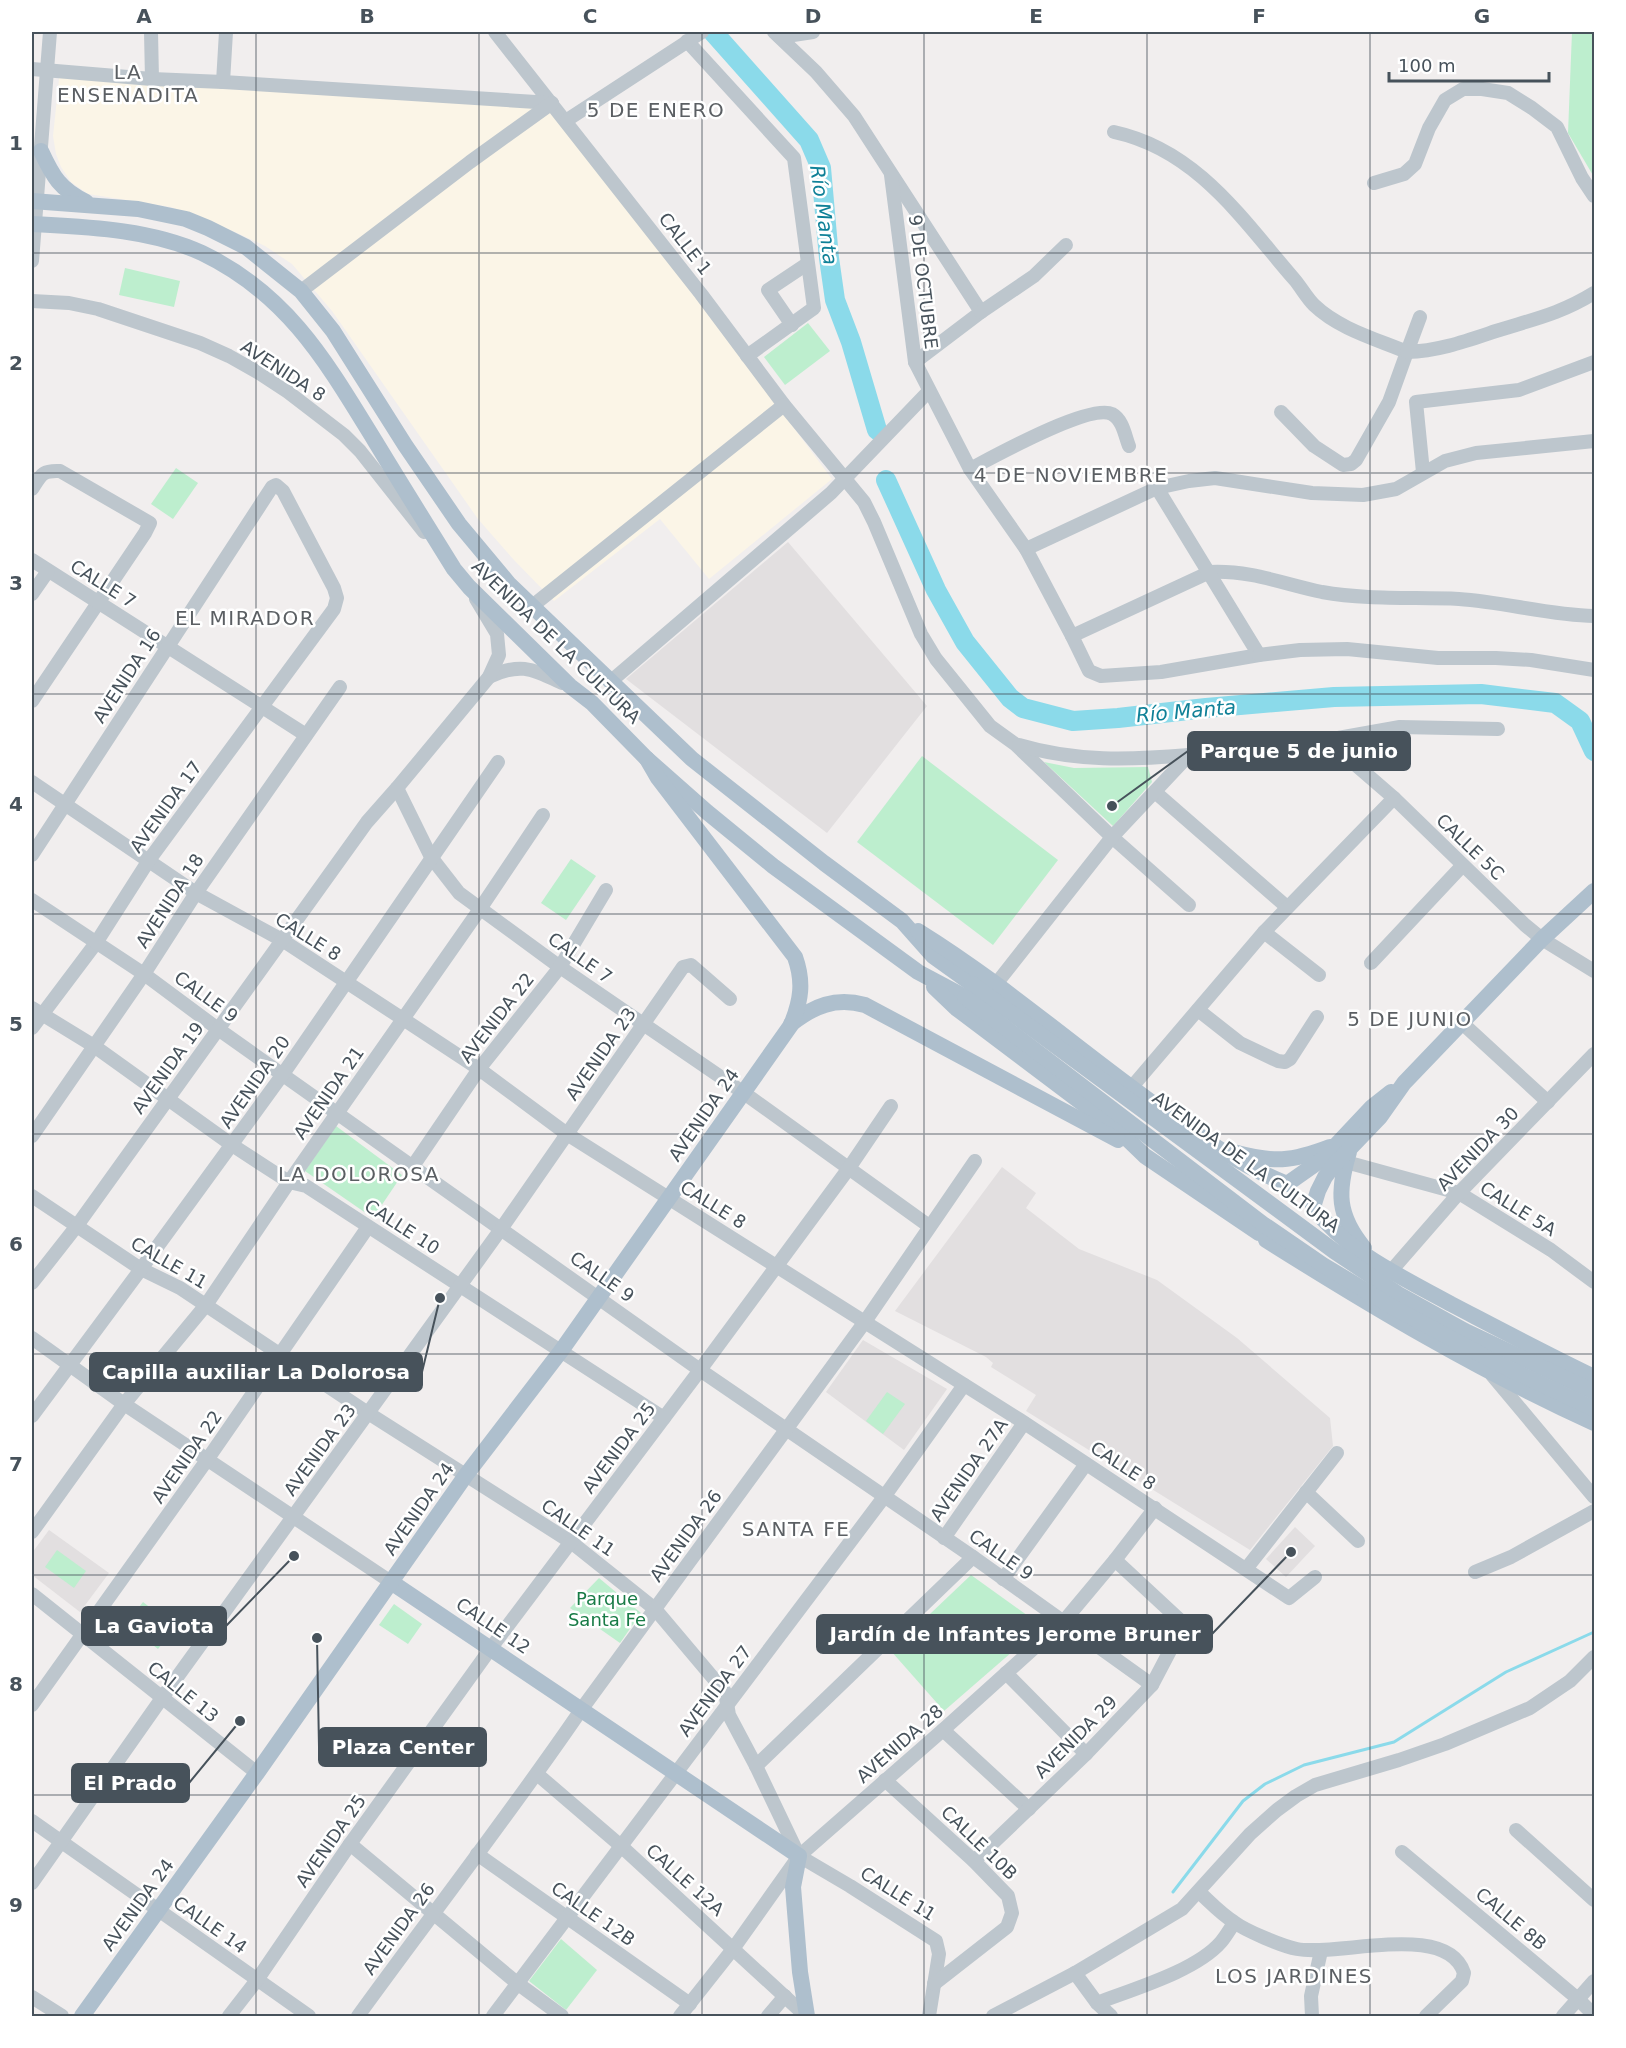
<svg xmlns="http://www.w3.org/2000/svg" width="1626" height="2048" font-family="'DejaVu Sans',sans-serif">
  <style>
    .commercial { fill: #fbf5e7 }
    .education { fill: #e2dfe0 }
    .green { fill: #bdeece }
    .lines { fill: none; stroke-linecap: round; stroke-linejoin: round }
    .stream { stroke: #8bdaea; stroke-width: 3 }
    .river { stroke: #8bdaea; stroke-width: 20 }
    .minor { stroke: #bdc6cd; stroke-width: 14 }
    .major { stroke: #aebfcd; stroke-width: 16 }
    .major-bridge { stroke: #aebfcd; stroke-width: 16 }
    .grid { fill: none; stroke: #47525b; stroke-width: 1.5; stroke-opacity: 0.55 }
    .labels { text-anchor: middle; stroke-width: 5; stroke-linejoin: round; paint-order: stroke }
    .street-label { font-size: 18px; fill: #47525b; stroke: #fff }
    .park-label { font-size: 18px; fill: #187b46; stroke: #fff }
    .neighbourhood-label { font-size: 20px; letter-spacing: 1.5px; fill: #5b5f63; stroke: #fff }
    .water-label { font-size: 20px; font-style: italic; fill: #0f8097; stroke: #fff }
    .leader { fill: none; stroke: #47525b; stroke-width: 2 }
    .callout-dot { fill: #47525b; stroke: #fff; stroke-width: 2 }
    .callout { fill: #47525b; stroke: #47525b; stroke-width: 2 }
    .callout-label { font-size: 20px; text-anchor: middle; font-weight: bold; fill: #fff }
    .neatline { fill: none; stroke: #47525b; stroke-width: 2 }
    .grid-label { font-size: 20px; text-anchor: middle; font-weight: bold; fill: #47525b }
  </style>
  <rect width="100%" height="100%" fill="#f1eeee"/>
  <path class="commercial" d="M60,70L547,98L832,479L709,579L660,519L554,601L514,560L478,519L332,311L292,264L265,246L235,232L171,207L88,194L71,182L61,167L56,154L53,136Z"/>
  <g class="education">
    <path d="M788,542L927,706L827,833L626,679Z"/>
    <path d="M1002,1167L1036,1193L1026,1208L1079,1249L1157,1280L1237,1338L1330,1418L1333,1446L1250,1550L1026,1411L1036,1395L991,1367L993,1363L986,1357L895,1311Z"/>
    <path d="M863,1340L947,1389L904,1450L826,1392Z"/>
    <path d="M1295,1527L1315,1546L1286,1577L1266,1559Z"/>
    <path d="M49,1530L109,1573L80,1612L32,1575V1553Z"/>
  </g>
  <g class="green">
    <path d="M1572,32H1594V177L1568,133Z"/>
    <path d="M125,268L180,281L174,307L119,295Z"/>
    <path d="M808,323L830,351L785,385L764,357Z"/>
    <path d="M176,468L198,483L173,519L151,504Z"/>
    <path d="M922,756L1058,860L993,945L857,842Z"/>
    <path d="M1044,762L1074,768L1148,767L1152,782L1113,826Z"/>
    <path d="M571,859L596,876L566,920L541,903Z"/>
    <path d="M336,1126L402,1175L373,1218L305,1171Z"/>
    <path d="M887,1392L905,1404L883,1434L866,1421Z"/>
    <path d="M57,1550L86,1571L74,1588L45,1567Z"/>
    <path d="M971,1575L1042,1626L944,1711L891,1651Z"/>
    <path d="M599,1578L641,1613L620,1643L570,1608Z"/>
    <path d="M143,1602L175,1627L158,1649L126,1624Z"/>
    <path d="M394,1604L422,1624L408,1644L379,1625Z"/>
    <path d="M561,1939L597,1970L566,2010L529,1981Z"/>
  </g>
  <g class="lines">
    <path class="stream" d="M1173,1892L1243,1801L1265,1784L1304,1765L1394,1742L1506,1672L1594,1632"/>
    <g class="river">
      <path d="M713,32L809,140L821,168L829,258L835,300L851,342L877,430"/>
      <path d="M886,480L936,590L965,642L1010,698L1023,708L1073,721L1118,718L1206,708L1334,697L1481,694L1555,703L1580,721L1594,751"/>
    </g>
    <g class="minor">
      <path d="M151,32L152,79"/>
      <path d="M495,32L701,294L784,405L864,502L874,522L921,634L936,659L990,726L1015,744L1112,837L1189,905"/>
      <path d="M774,32L816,72L854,116L981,312L915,362"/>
      <path d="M780,37L813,32"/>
      <path d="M687,41L794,158L814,308L747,356"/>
      <path d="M32,69L152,79L223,82L552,103"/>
      <path d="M223,82L226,32"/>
      <path d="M567,120L702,32"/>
      <path d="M1114,132C1197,150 1242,219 1294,279C1301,287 1306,297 1314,305C1339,329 1376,339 1407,352L1389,402L1356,460L1351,464L1343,465L1314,446L1281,412"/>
      <path d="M891,175L915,362L970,469L1026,549L1072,636L1210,572C1250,570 1284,584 1322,592C1367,600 1413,597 1459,599C1504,602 1549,615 1594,616"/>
      <path d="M1374,183L1404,174L1415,164L1429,128L1445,100L1463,89H1482L1508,93L1532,108L1557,127L1582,178L1594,196"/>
      <path d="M32,261L50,32"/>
      <path d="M301,291L470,162L552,103"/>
      <path d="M32,301L69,303L98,309L200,343L229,356L259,373L288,392L344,435L360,451L424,532"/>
      <path d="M981,312L1034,276L1066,245"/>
      <path d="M1420,317L1407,352C1439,351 1466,341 1496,331C1534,319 1560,314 1594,293"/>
      <path d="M792,325L768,290L807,264"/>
      <path d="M970,469C993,457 1090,403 1112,414C1123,420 1125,436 1129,446"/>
      <path d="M1423,472L1416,402L1519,390L1594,362"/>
      <path d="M32,489C41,475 42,470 60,471L150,523L145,533L32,701"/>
      <path d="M1026,549L1157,488L1189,481L1215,478L1312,493L1363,495L1396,489L1445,461L1476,453L1594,441"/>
      <path d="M32,560L306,735"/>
      <path d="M32,594L48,571"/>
      <path d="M531,607L784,405"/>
      <path d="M1072,636L1089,671L1101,676L1161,672L1259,655L1157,488"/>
      <path d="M1259,655L1300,650L1347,649L1438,658H1496L1531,660L1594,670"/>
      <path d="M489,677C521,662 532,669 562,683"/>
      <path d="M610,682L831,493L929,391"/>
      <path d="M1327,740L1394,798L1525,925L1542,939L1594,971"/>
      <path d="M1019,745C1076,762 1130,760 1189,755"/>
      <path d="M32,782L196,893L282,940L403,1019L479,1069L567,1134L1020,1420L1289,1598L1315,1577"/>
      <path d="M397,788L431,857L459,893L560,967L744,1093L929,1226"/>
      <path d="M1155,792L1287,907"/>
      <path d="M32,855L272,487L276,485L283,491L334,588L337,598L334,609L149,860L96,943L32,1028"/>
      <path d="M32,900L144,974L218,1029L700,1370L973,1557L1152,1685"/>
      <path d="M1264,932L1319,975"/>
      <path d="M1371,963L1462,866"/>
      <path d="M996,984L1112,837L1189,755L1279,741L1327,740L1400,727L1498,729"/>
      <path d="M32,1008L94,1046L232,1145L289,1182L306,1186L664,1418"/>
      <path d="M1198,1010L1240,1043L1278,1061L1285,1062L1290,1059L1317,1017"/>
      <path d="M1461,1022L1548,1102"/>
      <path d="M1131,1088L1264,932L1394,798"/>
      <path d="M32,1136L144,974L196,893L340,687"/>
      <path d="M1346,1162L1459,1193L1551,1250L1594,1282"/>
      <path d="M413,1166L479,1069L560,967L606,890"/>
      <path d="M32,1196L141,1269L180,1288L368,1413L571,1542L655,1609L725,1692L729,1715L756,1766L799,1856L850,1886L936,1941L939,1954L929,2016"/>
      <path d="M1391,1271L1459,1193L1594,1054"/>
      <path d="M32,1283L76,1227L367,822L397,788L489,677L499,655L497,634L476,599"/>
      <path d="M32,1338L124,1404L391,1582"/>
      <path d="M1492,1375L1594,1497"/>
      <path d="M32,1416L141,1269L283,1074L498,762"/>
      <path d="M1306,1492L1358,1541"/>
      <path d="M32,1532L124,1404L206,1305L289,1182L480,909L543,815"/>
      <path d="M944,1538L1024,1423"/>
      <path d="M1246,1569L1337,1453"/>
      <path d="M1475,1572L1511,1557L1594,1511"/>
      <path d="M1003,1579L1086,1464"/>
      <path d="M32,1594L257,1773"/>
      <path d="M1006,1673L1086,1754"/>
      <path d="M32,1705L207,1460L368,1227"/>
      <path d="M943,1730L1029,1809"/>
      <path d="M756,1766L973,1557"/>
      <path d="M537,1774L621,1846L806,2016"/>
      <path d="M885,1780L974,1861L1008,1896L1012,1913L1007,1927L934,1984"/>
      <path d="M32,1821L309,2016"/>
      <path d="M1516,1830L1594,1900"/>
      <path d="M350,1844L517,1983L562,2016"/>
      <path d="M1402,1852L1578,1999L1594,2015"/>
      <path d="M477,1854L690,2004"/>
      <path d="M974,1861L1086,1754L1152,1685L1184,1624L1115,1560"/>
      <path d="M32,1883L162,1698L501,1229L683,967L691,965L730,999"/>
      <path d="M1199,1892C1210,1902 1221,1914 1234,1922C1246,1931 1282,1946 1297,1949C1339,1957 1447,1921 1464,1973L1462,1981L1426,2016"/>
      <path d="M1075,1973L1097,2003L1111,2016"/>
      <path d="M32,1997L62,2016"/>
      <path d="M1097,2003C1133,1989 1196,1971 1221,1942C1226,1936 1230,1929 1234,1923"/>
      <path d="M229,2016L257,1980L350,1844L491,1648L700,1370L849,1168L891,1106"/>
      <path d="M358,2016C432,1914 510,1814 581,1710L864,1323L975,1161"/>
      <path d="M493,2016L884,1497L964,1385"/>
      <path d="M680,2016L733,1949L799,1856L943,1730L1064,1621L1115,1560L1155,1508"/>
      <path d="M768,2016L785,1996"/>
      <path d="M993,2016L1075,1973L1182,1909L1250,1834L1277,1810L1296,1796L1315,1785L1399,1760L1445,1744L1530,1708L1570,1681L1594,1657"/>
      <path d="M1312,2016L1311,1996L1321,1951"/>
      <path d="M1563,2016L1594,1981"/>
    </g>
    <g class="major">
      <path d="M41,151C53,177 60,189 86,202"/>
      <path d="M32,201L138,209L186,219L208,228L246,247L301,291L333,331L405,445L459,524L509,584L692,759L824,863L902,921L933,956L972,984"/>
      <path d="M32,224C87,227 150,229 202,253C289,295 327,363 375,441C401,484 428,527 454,569L469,587L570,686L592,703L647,759L707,812L773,866L918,972L965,997"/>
      <path d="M918,931C1002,983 1077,1049 1158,1107C1199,1136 1239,1165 1287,1184"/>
      <path d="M934,987L956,1008L1118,1130L1145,1156L1259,1233"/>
      <path d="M791,1024C814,1006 835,997 865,1005L1118,1140"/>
      <path d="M1233,1152C1274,1163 1291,1162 1330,1147"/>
      <path d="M1349,1152C1337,1192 1337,1215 1364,1248"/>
      <path d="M1287,1184L1324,1158L1372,1107L1391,1092"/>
      <path d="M1313,1207L1318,1191L1325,1177L1334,1165L1380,1117L1404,1083L1542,939L1594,891"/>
      <path d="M1313,1207C1348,1253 1402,1277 1451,1304C1499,1329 1546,1354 1594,1377"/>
      <path d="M1266,1240C1374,1308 1478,1370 1594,1423"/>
      <path d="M391,1582L799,1856L793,1887L800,1972L807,2016"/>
      <path d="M82,2016L257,1773L466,1475L561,1351L791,1025C801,1001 804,982 795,957L658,778L647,759"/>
    </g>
    <g class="major-bridge">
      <path d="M972,984L1334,1251L1398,1294L1465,1331L1594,1392"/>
      <path d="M965,997L1263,1224L1323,1265L1396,1309L1499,1364L1594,1409"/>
    </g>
  </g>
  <path class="grid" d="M256,32V2016M479,32V2016M702,32V2016M924,32V2016M1147,32V2016M1370,32V2016M32,253H1594M32,473H1594M32,694H1594M32,914H1594M32,1134H1594M32,1354H1594M32,1575H1594M32,1795H1594"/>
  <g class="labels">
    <g class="street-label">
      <text transform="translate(685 244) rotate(52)" y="6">CALLE 1</text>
      <text transform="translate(923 282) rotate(83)" y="6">9 DE OCTUBRE</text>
      <text transform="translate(283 371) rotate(33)" y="6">AVENIDA 8</text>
      <text transform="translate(103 584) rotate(32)" y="6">CALLE 7</text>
      <text transform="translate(556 642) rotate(44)" y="6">AVENIDA DE LA CULTURA</text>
      <text transform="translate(127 676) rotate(-57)" y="6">AVENIDA 16</text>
      <text transform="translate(166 807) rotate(-54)" y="6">AVENIDA 17</text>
      <text transform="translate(1470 847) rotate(44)" y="6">CALLE 5C</text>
      <text transform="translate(170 901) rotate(-57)" y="6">AVENIDA 18</text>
      <text transform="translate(308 937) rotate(32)" y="6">CALLE 8</text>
      <text transform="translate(580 958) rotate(35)" y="6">CALLE 7</text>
      <text transform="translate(206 997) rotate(36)" y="6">CALLE 9</text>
      <text transform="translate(497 1018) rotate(-52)" y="6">AVENIDA 22</text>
      <text transform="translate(601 1054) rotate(-55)" y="6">AVENIDA 23</text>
      <text transform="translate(168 1068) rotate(-54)" y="6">AVENIDA 19</text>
      <text transform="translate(255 1082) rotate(-55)" y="6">AVENIDA 20</text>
      <text transform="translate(329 1093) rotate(-55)" y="6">AVENIDA 21</text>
      <text transform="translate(704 1115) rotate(-55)" y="6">AVENIDA 24</text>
      <text transform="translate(1478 1149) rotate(-46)" y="6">AVENIDA 30</text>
      <text transform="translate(1246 1162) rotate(36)" y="6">AVENIDA DE LA CULTURA</text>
      <text transform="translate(713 1205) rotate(32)" y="6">CALLE 8</text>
      <text transform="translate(1518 1209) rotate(32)" y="6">CALLE 5A</text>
      <text transform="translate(402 1227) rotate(33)" y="6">CALLE 10</text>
      <text transform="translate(169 1263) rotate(30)" y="6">CALLE 11</text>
      <text transform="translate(602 1277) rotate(35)" y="6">CALLE 9</text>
      <text transform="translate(619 1448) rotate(-53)" y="6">AVENIDA 25</text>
      <text transform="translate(320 1450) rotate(-54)" y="6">AVENIDA 23</text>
      <text transform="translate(187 1457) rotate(-55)" y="6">AVENIDA 22</text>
      <text transform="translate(1123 1466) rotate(33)" y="6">CALLE 8</text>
      <text transform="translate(969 1470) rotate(-55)" y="6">AVENIDA 27A</text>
      <text transform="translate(419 1509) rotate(-55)" y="6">AVENIDA 24</text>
      <text transform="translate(578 1528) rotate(35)" y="6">CALLE 11</text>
      <text transform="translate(686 1536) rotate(-54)" y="6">AVENIDA 26</text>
      <text transform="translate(1001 1555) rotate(35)" y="6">CALLE 9</text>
      <text transform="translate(493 1626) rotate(34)" y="6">CALLE 12</text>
      <text transform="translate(715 1691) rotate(-53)" y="6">AVENIDA 27</text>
      <text transform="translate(183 1692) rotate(39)" y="6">CALLE 13</text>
      <text transform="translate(1076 1737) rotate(-45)" y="6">AVENIDA 29</text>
      <text transform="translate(900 1744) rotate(-41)" y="6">AVENIDA 28</text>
      <text transform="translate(331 1841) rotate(-55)" y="6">AVENIDA 25</text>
      <text transform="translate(979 1843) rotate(44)" y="6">CALLE 10B</text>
      <text transform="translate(685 1880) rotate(42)" y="6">CALLE 12A</text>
      <text transform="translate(898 1894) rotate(32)" y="6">CALLE 11</text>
      <text transform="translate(138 1905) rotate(-54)" y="6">AVENIDA 24</text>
      <text transform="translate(593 1914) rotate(35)" y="6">CALLE 12B</text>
      <text transform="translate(1511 1919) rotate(40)" y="6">CALLE 8B</text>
      <text transform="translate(210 1925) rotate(35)" y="6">CALLE 14</text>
      <text transform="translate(399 1929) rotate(-54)" y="6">AVENIDA 26</text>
    </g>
    <g class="park-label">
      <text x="607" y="1605">Parque<tspan x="607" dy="21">Santa Fe</tspan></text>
    </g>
    <g class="neighbourhood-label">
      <text x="128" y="79">LA<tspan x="128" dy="23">ENSENADITA</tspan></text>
      <text x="656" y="117">5 DE ENERO</text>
      <text x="1071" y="482">4 DE NOVIEMBRE</text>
      <text x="245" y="625">EL MIRADOR</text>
      <text x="1410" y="1026">5 DE JUNIO</text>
      <text x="359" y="1181">LA DOLOROSA</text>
      <text x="796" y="1536">SANTA FE</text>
      <text x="1294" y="1983">LOS JARDINES</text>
    </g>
    <g class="water-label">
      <text transform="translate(824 215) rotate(82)" y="7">Río Manta</text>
      <text transform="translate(1186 711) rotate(-5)" y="7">Río Manta</text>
    </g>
  </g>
  <path class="leader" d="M1112 806L1188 751M440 1298L422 1372M294 1556L226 1626M1291 1552L1212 1634M317 1638L319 1747M240 1721L189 1783"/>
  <g class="callout-dot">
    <circle cx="1112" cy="806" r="6"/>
    <circle cx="440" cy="1298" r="6"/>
    <circle cx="294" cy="1556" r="6"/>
    <circle cx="1291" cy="1552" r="6"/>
    <circle cx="317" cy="1638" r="6"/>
    <circle cx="240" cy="1721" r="6"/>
  </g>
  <g class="callout">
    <rect x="1188" y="732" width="222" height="38" rx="6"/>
    <rect x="90" y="1353" width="332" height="38" rx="6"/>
    <rect x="82" y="1607" width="144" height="38" rx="6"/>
    <rect x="817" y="1615" width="395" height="38" rx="6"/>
    <rect x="319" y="1728" width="167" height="38" rx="6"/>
    <rect x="72" y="1764" width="117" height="38" rx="6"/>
  </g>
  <g class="callout-label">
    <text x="1299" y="758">Parque 5 de junio</text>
    <text x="256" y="1379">Capilla auxiliar La Dolorosa</text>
    <text x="154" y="1633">La Gaviota</text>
    <text x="1015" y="1641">Jardín de Infantes Jerome Bruner</text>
    <text x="403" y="1754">Plaza Center</text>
    <text x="130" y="1790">El Prado</text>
  </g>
  <rect width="1626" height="2048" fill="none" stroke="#ffffff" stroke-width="66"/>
  <path d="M1389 72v9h160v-9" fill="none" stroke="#47525b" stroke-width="3"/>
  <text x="1398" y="72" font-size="18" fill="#47525b" stroke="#ffffff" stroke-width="4.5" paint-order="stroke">100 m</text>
  <rect x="33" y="33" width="1560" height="1982" class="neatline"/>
  <g class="grid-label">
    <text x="144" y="23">A</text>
    <text x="367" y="23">B</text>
    <text x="590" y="23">C</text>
    <text x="813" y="23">D</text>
    <text x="1036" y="23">E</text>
    <text x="1259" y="23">F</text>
    <text x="1482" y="23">G</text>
    <text x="16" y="150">1</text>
    <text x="16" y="370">2</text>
    <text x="16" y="590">3</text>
    <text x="16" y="811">4</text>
    <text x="16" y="1031">5</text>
    <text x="16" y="1251">6</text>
    <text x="16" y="1471">7</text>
    <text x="16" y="1691">8</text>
    <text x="16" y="1912">9</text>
  </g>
</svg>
